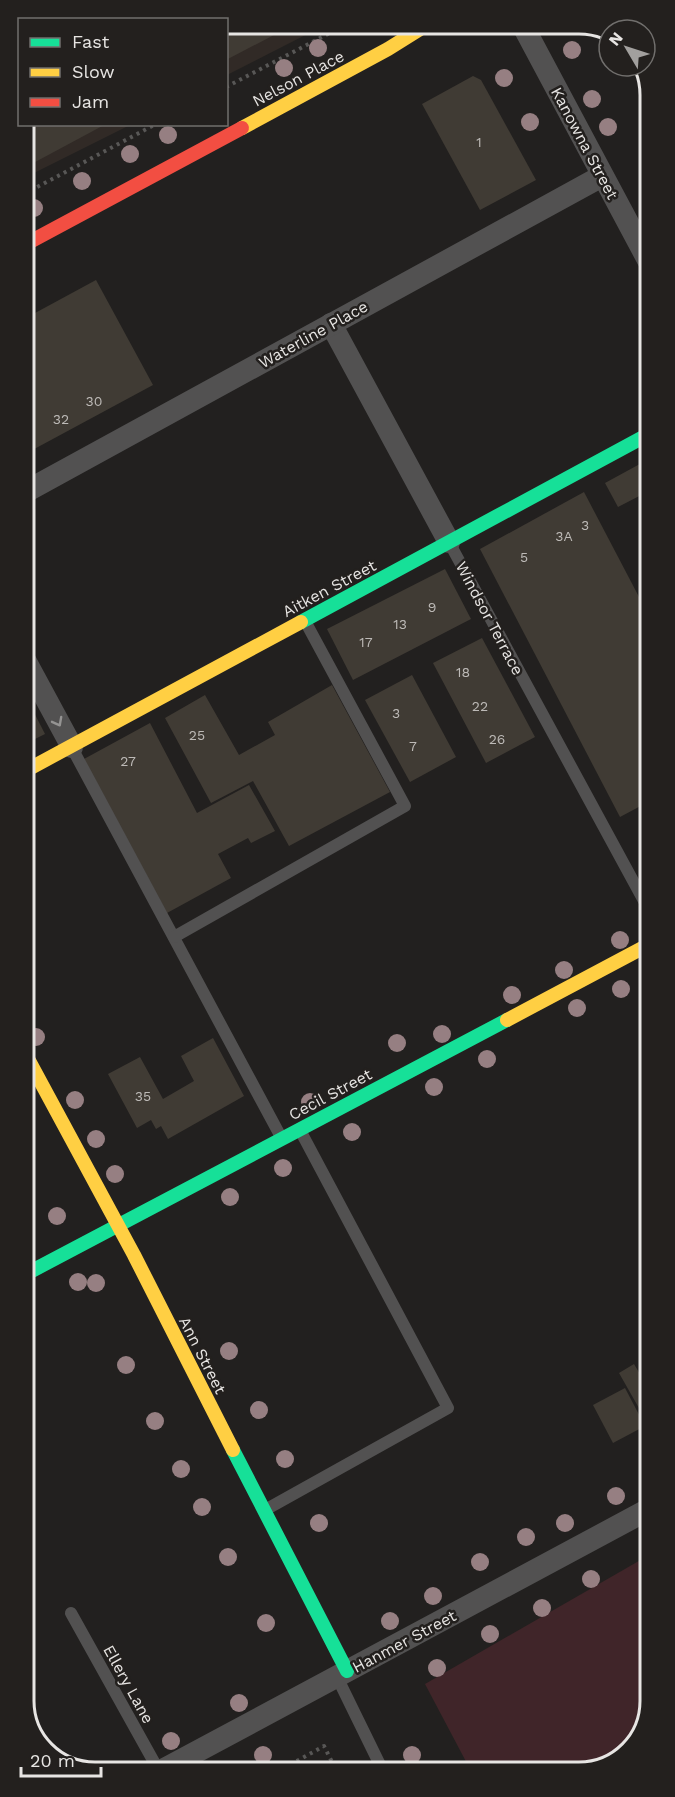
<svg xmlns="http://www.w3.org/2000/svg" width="675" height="1797" font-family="'Work Sans',sans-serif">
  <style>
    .built { fill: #312a26 }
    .green { fill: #402529 }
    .building { fill: #403b34 }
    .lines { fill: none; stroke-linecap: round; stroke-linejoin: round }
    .path { stroke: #585756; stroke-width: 4; stroke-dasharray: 3 4.5; stroke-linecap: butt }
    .lane { stroke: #525151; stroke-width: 12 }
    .street { stroke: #525151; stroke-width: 22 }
    .fast { stroke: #16e098; stroke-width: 14 }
    .slow { stroke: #ffcf43; stroke-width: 14 }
    .jam { stroke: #f24e42; stroke-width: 14 }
    .tree { fill: #967f82 }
    .oneway { stroke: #959493 }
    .labels { text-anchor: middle; stroke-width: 5; stroke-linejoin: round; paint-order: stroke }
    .number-label { font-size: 14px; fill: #bdbab7 }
    .street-label { font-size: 16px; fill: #e7e5e3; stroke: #23201e }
    .rim { fill: none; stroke: #e7e5e3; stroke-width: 3 }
  </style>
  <rect width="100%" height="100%" fill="#22201f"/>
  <g class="built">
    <path d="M227,24H327L227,75Z"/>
    <path d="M24,124L130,125L24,178Z"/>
  </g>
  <path class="green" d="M651,1554V1702L636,1745L618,1757L592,1771H471L425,1684Z"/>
  <g class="building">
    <path d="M226,24H295L226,60Z"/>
    <path d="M473,76L481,80L536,180L480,210L422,104Z"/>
    <path d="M24,124H106L24,168Z"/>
    <path d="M96,280L153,385L25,454L24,319Z"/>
    <path d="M649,459V491L618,507L605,483Z"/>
    <path d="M584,492L649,616L650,801L620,817L480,549Z"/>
    <path d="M445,569L471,619L353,680L327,629Z"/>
    <path d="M482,638L535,737L486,763L433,663Z"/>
    <path d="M412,675L456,757L410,782L365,700Z"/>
    <path d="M332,685L390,792L289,846L253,781L211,803L165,718L205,695L239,755L275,735L268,722Z"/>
    <path d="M25,695L45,734L25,744Z"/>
    <path d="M150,723L197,813L249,785L275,831L251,843L248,838L218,854L231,878L167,913L84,759Z"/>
    <path d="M213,1038L244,1096L168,1139L161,1126L156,1129L151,1120L137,1128L108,1074L140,1057L163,1099L194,1081L181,1056Z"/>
    <path d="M634,1364L647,1386L651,1384V1422L648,1424L619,1373Z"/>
    <path d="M625,1388L645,1426L613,1443L593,1405Z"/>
  </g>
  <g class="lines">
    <g class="path">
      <path d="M226,87L347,24"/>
      <path d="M24,194L156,124"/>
      <path d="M277,1772L324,1746L337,1772"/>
    </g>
    <g class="lane">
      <path d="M450,544L650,912"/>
      <path d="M72,748L281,1137"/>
      <path d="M174,937L405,806L305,621"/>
      <path d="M265,1510L448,1408L301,1132"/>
      <path d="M71,1613L159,1771"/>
      <path d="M337,1677L383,1771"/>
    </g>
    <g class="street">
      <path d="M522,24L649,262"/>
      <path d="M331,324L449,542"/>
      <path d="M25,492L602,176"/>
      <path d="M25,660L72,747"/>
      <path d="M157,1773L651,1508"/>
    </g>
    <g class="fast">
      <path d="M301,622L649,434"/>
      <path d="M26,1274L507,1020"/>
      <path d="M233,1450L347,1671"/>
    </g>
    <g class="slow">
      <path d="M242,128L388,49L428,24"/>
      <path d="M25,771L301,622"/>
      <path d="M507,1020L650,944"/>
      <path d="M26,1055L134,1255L233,1450"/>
    </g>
    <path class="jam" d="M24,245L242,128"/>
  </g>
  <g class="tree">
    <circle cx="318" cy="48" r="9"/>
    <circle cx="572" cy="50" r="9"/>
    <circle cx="284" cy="68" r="9"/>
    <circle cx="504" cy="78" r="9"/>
    <circle cx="592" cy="99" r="9"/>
    <circle cx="530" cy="122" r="9"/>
    <circle cx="608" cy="127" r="9"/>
    <circle cx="168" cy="135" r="9"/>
    <circle cx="130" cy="154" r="9"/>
    <circle cx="82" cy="181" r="9"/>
    <circle cx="34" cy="208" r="9"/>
    <circle cx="620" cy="940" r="9"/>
    <circle cx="564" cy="970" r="9"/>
    <circle cx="621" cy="989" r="9"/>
    <circle cx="512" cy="995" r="9"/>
    <circle cx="577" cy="1008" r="9"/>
    <circle cx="442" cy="1034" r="9"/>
    <circle cx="36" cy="1037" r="9"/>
    <circle cx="397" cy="1043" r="9"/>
    <circle cx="487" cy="1059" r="9"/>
    <circle cx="434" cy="1087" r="9"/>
    <circle cx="75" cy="1100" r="9"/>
    <circle cx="310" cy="1102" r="9"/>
    <circle cx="352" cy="1132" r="9"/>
    <circle cx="96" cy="1139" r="9"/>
    <circle cx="283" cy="1168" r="9"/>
    <circle cx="115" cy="1174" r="9"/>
    <circle cx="230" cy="1197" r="9"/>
    <circle cx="57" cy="1216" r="9"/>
    <circle cx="78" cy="1282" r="9"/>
    <circle cx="96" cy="1283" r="9"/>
    <circle cx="229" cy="1351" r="9"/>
    <circle cx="126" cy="1365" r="9"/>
    <circle cx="259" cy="1410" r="9"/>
    <circle cx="155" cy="1421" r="9"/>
    <circle cx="285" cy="1459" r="9"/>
    <circle cx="181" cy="1469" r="9"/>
    <circle cx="616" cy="1496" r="9"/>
    <circle cx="202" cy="1507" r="9"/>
    <circle cx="319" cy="1523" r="9"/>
    <circle cx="565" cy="1523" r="9"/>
    <circle cx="526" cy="1537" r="9"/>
    <circle cx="228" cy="1557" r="9"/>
    <circle cx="480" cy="1562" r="9"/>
    <circle cx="591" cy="1579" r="9"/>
    <circle cx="433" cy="1596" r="9"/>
    <circle cx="542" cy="1608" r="9"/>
    <circle cx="390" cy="1621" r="9"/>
    <circle cx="266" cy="1623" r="9"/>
    <circle cx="490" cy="1634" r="9"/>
    <circle cx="437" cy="1668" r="9"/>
    <circle cx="239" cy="1703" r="9"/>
    <circle cx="171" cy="1741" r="9"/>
    <circle cx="263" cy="1755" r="9"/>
    <circle cx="412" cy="1755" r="9"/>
  </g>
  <defs><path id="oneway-chevron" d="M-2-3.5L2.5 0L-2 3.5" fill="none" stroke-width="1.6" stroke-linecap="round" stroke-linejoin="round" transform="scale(1.5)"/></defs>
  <use class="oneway" href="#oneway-chevron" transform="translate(58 722) rotate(62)"/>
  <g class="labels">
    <g class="number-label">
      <text x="479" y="147">1</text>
      <text x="94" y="406">30</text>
      <text x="61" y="424">32</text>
      <text x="585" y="530">3</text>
      <text x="564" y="541">3A</text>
      <text x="524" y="562">5</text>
      <text x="432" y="612">9</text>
      <text x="400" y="629">13</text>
      <text x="366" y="647">17</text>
      <text x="463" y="677">18</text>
      <text x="480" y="711">22</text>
      <text x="396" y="718">3</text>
      <text x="197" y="740">25</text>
      <text x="497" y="744">26</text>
      <text x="413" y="751">7</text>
      <text x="128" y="766">27</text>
      <text x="143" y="1101">35</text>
    </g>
    <g class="street-label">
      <text transform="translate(298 78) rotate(-28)" y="6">Nelson Place</text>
      <text transform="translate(585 143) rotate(62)" y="6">Kanowna Street</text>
      <text transform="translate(313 334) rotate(-29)" y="6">Waterline Place</text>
      <text transform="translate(329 588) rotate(-28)" y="6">Aitken Street</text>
      <text transform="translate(490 618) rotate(62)" y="6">Windsor Terrace</text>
      <text transform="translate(330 1094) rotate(-28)" y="6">Cecil Street</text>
      <text transform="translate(203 1355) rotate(63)" y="6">Ann Street</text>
      <text transform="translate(404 1641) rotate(-28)" y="6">Hanmer Street</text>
      <text transform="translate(129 1684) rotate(61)" y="6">Ellery Lane</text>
    </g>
  </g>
  <path d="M0 0H675V1797H0ZM95 34H579A61 61 0 0 1 640 95V1701A61 61 0 0 1 579 1762H95A61 61 0 0 1 34 1701V95A61 61 0 0 1 95 34Z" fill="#23201e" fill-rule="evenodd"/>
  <path class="rim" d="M95 34H579A61 61 0 0 1 640 95V1701A61 61 0 0 1 579 1762H95A61 61 0 0 1 34 1701V95A61 61 0 0 1 95 34Z"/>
  <rect x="18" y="18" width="210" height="108" fill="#23201e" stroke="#716f6d" stroke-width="1.5"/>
  <rect x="30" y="38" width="30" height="9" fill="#16e098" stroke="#716f6d" stroke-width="1.5"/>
  <text x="72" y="48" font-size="18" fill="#e7e5e3">Fast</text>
  <rect x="30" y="68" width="30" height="9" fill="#ffcf43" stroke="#716f6d" stroke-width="1.5"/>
  <text x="72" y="78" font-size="18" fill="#e7e5e3">Slow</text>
  <rect x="30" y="98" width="30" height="9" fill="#f24e42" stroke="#716f6d" stroke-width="1.5"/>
  <text x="72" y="108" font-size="18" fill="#e7e5e3">Jam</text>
  <g transform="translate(627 48) rotate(309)"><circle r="28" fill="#23201e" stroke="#716f6d" stroke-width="1.5"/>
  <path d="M0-4.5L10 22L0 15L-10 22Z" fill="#a2a09e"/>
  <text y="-9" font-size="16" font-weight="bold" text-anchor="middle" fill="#e7e5e3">N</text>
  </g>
  <path d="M21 1767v9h80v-9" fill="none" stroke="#e7e5e3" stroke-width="3"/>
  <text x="30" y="1767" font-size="18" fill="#e7e5e3" stroke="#23201e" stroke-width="4.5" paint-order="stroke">20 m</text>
</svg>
